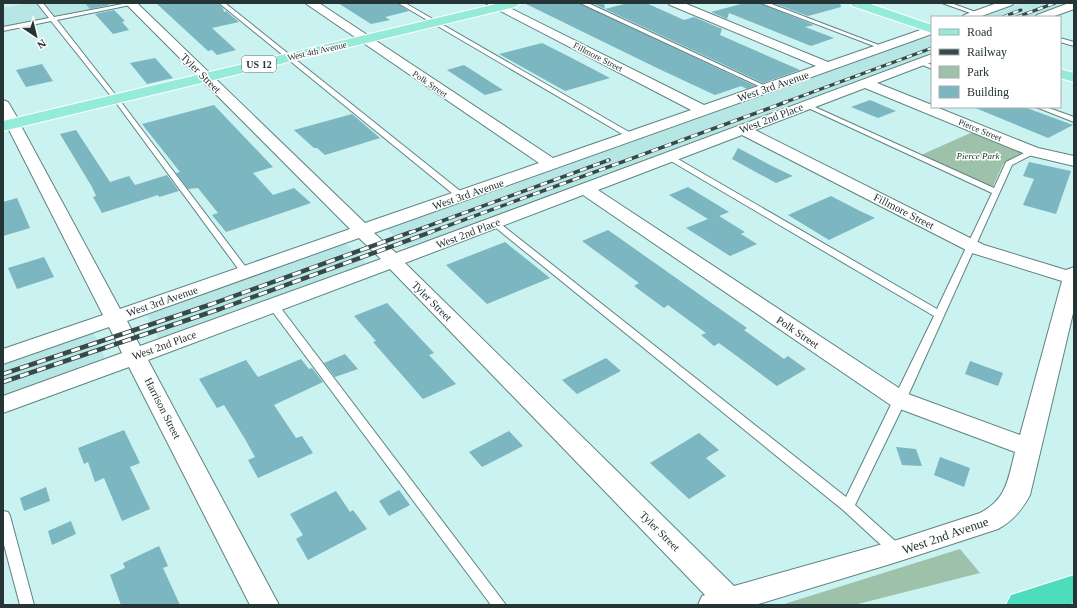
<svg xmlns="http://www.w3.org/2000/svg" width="1077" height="608" font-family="Georgia,serif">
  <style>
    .built { fill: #b6e7e5 }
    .green { fill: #9ec1aa }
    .building { fill: #7bb6c1 }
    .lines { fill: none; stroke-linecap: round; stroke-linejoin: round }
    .lane-casing { stroke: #5f8382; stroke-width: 2 }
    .street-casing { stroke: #5f8382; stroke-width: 2 }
    .secondary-casing { stroke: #5f8382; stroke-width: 2 }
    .primary-casing { stroke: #fff; stroke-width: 2 }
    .highway-casing { stroke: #fff; stroke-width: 2 }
    .lane { fill: #fff; fill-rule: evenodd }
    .street { fill: #fff; fill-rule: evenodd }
    .secondary { fill: #fff; fill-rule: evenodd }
    .primary { fill: #94ebd7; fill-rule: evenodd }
    .highway { fill: #4dddbc; fill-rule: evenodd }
    .rail-far2-casing { stroke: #374949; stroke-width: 3 }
    .rail-far1-casing { stroke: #374949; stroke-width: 3.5 }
    .rail-casing { stroke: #374949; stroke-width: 4.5 }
    .rail-far2 { stroke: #fff; stroke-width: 2; stroke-dasharray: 5.5; stroke-linecap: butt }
    .rail-far1 { stroke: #fff; stroke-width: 2.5; stroke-dasharray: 7; stroke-linecap: butt }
    .rail { stroke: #fff; stroke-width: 3; stroke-dasharray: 9; stroke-linecap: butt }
    .labels { text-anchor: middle; stroke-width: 3; stroke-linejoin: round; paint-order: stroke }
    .far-street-label { font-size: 9px; fill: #253434; stroke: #fff }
    .far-park-label { font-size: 9px; font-style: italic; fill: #0f3420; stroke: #fff }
    .shield { fill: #fff; stroke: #667171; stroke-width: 1 }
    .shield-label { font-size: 10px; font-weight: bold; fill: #253434 }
    .street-label { font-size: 11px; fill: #253434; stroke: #fff }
    .near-street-label { font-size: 13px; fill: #253434; stroke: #fff }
  </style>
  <rect width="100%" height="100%" fill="#caf2f0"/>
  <g class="built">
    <path d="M28,3H129L3,27V8Z"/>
    <path d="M1022,3H1066L1029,17H983Z"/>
    <path d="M932,37V53L430,239L406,247L387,229L915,41Z"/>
    <path d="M345,243L366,263L159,340L147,315Z"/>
    <path d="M92,331L100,344L105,360L3,398V363Z"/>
  </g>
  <g class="green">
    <path d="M975,131L1027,152L1003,164L992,188L921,155Z"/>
    <path d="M960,549L980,573L854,605H781Z"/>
  </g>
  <g class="building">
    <path d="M85,3H108L109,5L90,9Z"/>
    <path d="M156,3H217L223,8L224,12L226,11L239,22L212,28L236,50L217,55L212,50L208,51Z"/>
    <path d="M338,3H397L409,11L385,17L390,20L371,24Z"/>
    <path d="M524,3H579L755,86L747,89L741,86L715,95L659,69Z"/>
    <path d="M592,3H604L605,9L628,3H646L684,20L694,17L722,29L720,35L800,70L763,83Z"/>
    <path d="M745,3H760L814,25L805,27L834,38L811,46L729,13L727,19L711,12Z"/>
    <path d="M773,3H840L841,7L808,16Z"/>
    <path d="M114,10L125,21L122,22L129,30L113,34L95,14Z"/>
    <path d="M542,43L564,54L610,78L565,91L499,54Z"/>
    <path d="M155,58L173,78L147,84L130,63Z"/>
    <path d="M42,64L53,81L26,87L16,70Z"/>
    <path d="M464,65L503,90L485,95L447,70Z"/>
    <path d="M870,100L896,111L878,118L851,107Z"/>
    <path d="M214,105L273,167L253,173L273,195L294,188L311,203L226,232L212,215L218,213L198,188L188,189L176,173L180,172L142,124Z"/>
    <path d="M973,107H1024L1073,125L1048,138Z"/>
    <path d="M352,114L380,138L325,155L317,148H314L294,130Z"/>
    <path d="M76,130L110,182L129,176L135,185L167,175L179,191L159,197L158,195L102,213L93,197L96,196L92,187L60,134Z"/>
    <path d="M738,148L776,168L793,176L776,183L732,159Z"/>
    <path d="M1029,162L1071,171L1056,214L1023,205L1034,179L1023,176Z"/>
    <path d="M688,187L729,212L719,216L745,232L741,234L757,244L730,256L686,228L708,219L669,195Z"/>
    <path d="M831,196L858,210L875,218L829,240L788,215Z"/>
    <path d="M17,198L30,228L3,236V202Z"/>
    <path d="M608,230L747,328L744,330L784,359L788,356L806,369L777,386L719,343L714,346L701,335L706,333L668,305L664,308L634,286L639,283L582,241Z"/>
    <path d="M505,242L550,278L487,304L446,265Z"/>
    <path d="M44,257L54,277L17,289L8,268Z"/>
    <path d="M387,303L434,353L429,355L456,384L423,399L373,342L376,341L354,316Z"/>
    <path d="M345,354L358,369L335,377L324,363Z"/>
    <path d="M606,358L621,371L577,394L562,380Z"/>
    <path d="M301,359L309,369L312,368L323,382L274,405L296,438L302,436L313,453L258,478L248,460L255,457L245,439L224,405L217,408L199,379L246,360L258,377Z"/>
    <path d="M970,361L1003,373L998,386L965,374Z"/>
    <path d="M124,430L140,463L130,467L150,509L122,521L104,478L95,482L88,462L84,464L78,448Z"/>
    <path d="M509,431L523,446L482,467L469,452Z"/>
    <path d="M699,433L719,450L706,458L726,476L689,499L650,463Z"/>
    <path d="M896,447L916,449L922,466L902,465Z"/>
    <path d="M940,457L970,468L964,487L934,475Z"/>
    <path d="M46,487L50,501L24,511L20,498Z"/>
    <path d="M399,490L410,505L389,516L379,501Z"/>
    <path d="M336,491L350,512L353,510L367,529L308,560L296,539L303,535L290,514Z"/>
    <path d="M71,521L76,534L52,545L48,531Z"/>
    <path d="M159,546L168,566L163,568L180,605H121L110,575L125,568L123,563Z"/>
  </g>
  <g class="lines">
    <g class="lane-casing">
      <g id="lane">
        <path d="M37,3H43L54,17L128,3H140L57,20L118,98L248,270L250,272L248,274H242L114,100L51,21L3,31V27L49,18Z"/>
        <path d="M219,3H225L464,194V198H458Z"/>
        <path d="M398,3H405L636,136L632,138H629Z"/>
        <path d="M580,3H588L770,88L765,89Z"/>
        <path d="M761,3H769L884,47L879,48Z"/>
        <path d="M942,3H951L981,14L976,15Z"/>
        <path d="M1060,38L1074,42V46L1060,42Z"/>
        <path d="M920,60L932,65V69L918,63L917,62Z"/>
        <path d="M806,103L994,188L1006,162L1030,150H1036L1037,152L1012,165L906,400L855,505L902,547L904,551L902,555L897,557L892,555L843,510L490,223L491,221H497L846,497L934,316L664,157L665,155H671L937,309L992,193L804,106L802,105Z"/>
        <path d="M1036,107H1046L1074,117V122Z"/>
        <path d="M273,302L277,303L506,605H491L269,307L268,305Z"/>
        <path d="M3,511L8,512L10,516L34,605H20L3,541Z"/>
      </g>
    </g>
    <g class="street-casing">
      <g id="street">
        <path d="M125,3H137L365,223L539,163L305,3H319L553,158L691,110L485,3H500L704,105L816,66L670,5L668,3H684L828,62L932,26V34L374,233L396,253L932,54V62L877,83L932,105V107H936L1038,148L1074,156V166L1028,155L865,88L755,130L984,245L1066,270L1074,267V309L1030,495C1022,510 1013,521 998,529L897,562L755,605H698L702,596L705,595L390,269L148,360L279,605H250L129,367L3,413V396L122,353L109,327L3,364V349L103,315L6,124L8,121H18L20,124L120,309L350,229ZM742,135L972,253L1062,281L1020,435L908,394L598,190ZM583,195L892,406L1015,452C1008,479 1007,499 980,513L897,540L734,586L405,263ZM359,238L381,259L140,346L127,321Z"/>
        <path d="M997,3H1014L1012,5L979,17H962L964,15Z"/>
        <path d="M1069,3H1074V9L1052,17H1035L1037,15Z"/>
      </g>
    </g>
    <g class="secondary-casing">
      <path id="secondary" d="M3,100L8,102L21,124L19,127L13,129L7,127C2,119 3,110 3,100Z"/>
    </g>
    <g class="primary-casing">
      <g id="primary">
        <path d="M500,3H521L515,7L3,131V121Z"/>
        <path d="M850,3H868L932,25V33L852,6Z"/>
        <path d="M1060,69L1074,73V82L1060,78Z"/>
      </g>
    </g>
    <g class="highway-casing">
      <path id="highway" d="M1074,575V603L1067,605H1006L1011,595Z"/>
    </g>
    <use href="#lane" class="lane"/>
    <use href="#street" class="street"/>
    <use href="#secondary" class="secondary"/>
    <use href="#primary" class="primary"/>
    <use href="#highway" class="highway"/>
    <g class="rail-far2-casing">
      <g id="rail-far2">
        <path d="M1003,17L1021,10"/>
        <path d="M1017,17L1055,3"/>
        <path d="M783,103L932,48"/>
      </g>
    </g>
    <g class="rail-far1-casing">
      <g id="rail-far1">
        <path d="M409,233L609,160"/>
        <path d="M428,233L786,102"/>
      </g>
    </g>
    <g class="rail-casing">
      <g id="rail">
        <path d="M3,374L212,304L411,232"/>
        <path d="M3,382L220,309L431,232"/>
      </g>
    </g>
    <use href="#rail-far2" class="rail-far2"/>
    <use href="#rail-far1" class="rail-far1"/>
    <use href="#rail" class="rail"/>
  </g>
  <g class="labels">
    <g class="far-street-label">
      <text transform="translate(317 51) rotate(-13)" y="3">West 4th Avenue</text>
      <text transform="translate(598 57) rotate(27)" y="3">Fillmore Street</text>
      <text transform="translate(430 84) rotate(34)" y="3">Polk Street</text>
      <text transform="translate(980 130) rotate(22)" y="3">Pierce Street</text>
    </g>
    <g class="far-park-label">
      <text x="978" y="159">Pierce Park</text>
    </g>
    <rect class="shield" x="242" y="56" width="34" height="16" rx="3"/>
    <g class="shield-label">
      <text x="259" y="68">US 12</text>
    </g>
    <g class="street-label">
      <text transform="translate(201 73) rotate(45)" y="4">Tyler Street</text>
      <text transform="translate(773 86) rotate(-19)" y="4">West 3rd Avenue</text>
      <text transform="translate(771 118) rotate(-21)" y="4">West 2nd Place</text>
      <text transform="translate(468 194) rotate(-19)" y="4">West 3rd Avenue</text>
      <text transform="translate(904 211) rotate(27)" y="4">Fillmore Street</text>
      <text transform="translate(468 233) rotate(-21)" y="4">West 2nd Place</text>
      <text transform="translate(162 301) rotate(-19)" y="4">West 3rd Avenue</text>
      <text transform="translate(432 301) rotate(45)" y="4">Tyler Street</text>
      <text transform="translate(798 332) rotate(34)" y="4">Polk Street</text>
      <text transform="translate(164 345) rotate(-20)" y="4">West 2nd Place</text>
      <text transform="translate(163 408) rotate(63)" y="4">Harrison Street</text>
      <text transform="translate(660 531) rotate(45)" y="4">Tyler Street</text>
    </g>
    <g class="near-street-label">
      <text transform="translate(945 535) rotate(-19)" y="5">West 2nd Avenue</text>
    </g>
  </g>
  <rect width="1077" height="608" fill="none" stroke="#253434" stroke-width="8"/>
  <rect x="931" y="16" width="130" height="92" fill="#ffffff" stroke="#a8aeae"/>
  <rect x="939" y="29" width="20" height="6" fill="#94ebd7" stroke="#a8aeae"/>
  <text x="967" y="36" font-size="12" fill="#253434">Road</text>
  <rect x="939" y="49" width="20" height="6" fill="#374949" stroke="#a8aeae"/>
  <text x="967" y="56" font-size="12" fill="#253434">Railway</text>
  <rect x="939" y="66" width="20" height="12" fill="#9ec1aa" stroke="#a8aeae"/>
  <text x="967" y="76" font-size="12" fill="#253434">Park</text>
  <rect x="939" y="86" width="20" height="12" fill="#7bb6c1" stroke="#a8aeae"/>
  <text x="967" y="96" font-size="12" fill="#253434">Building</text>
  <g transform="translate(36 36) rotate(145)" stroke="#ffffff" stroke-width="3" paint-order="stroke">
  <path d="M0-3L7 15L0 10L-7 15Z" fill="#253434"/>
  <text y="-6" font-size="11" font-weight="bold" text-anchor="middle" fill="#253434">N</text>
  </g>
</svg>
